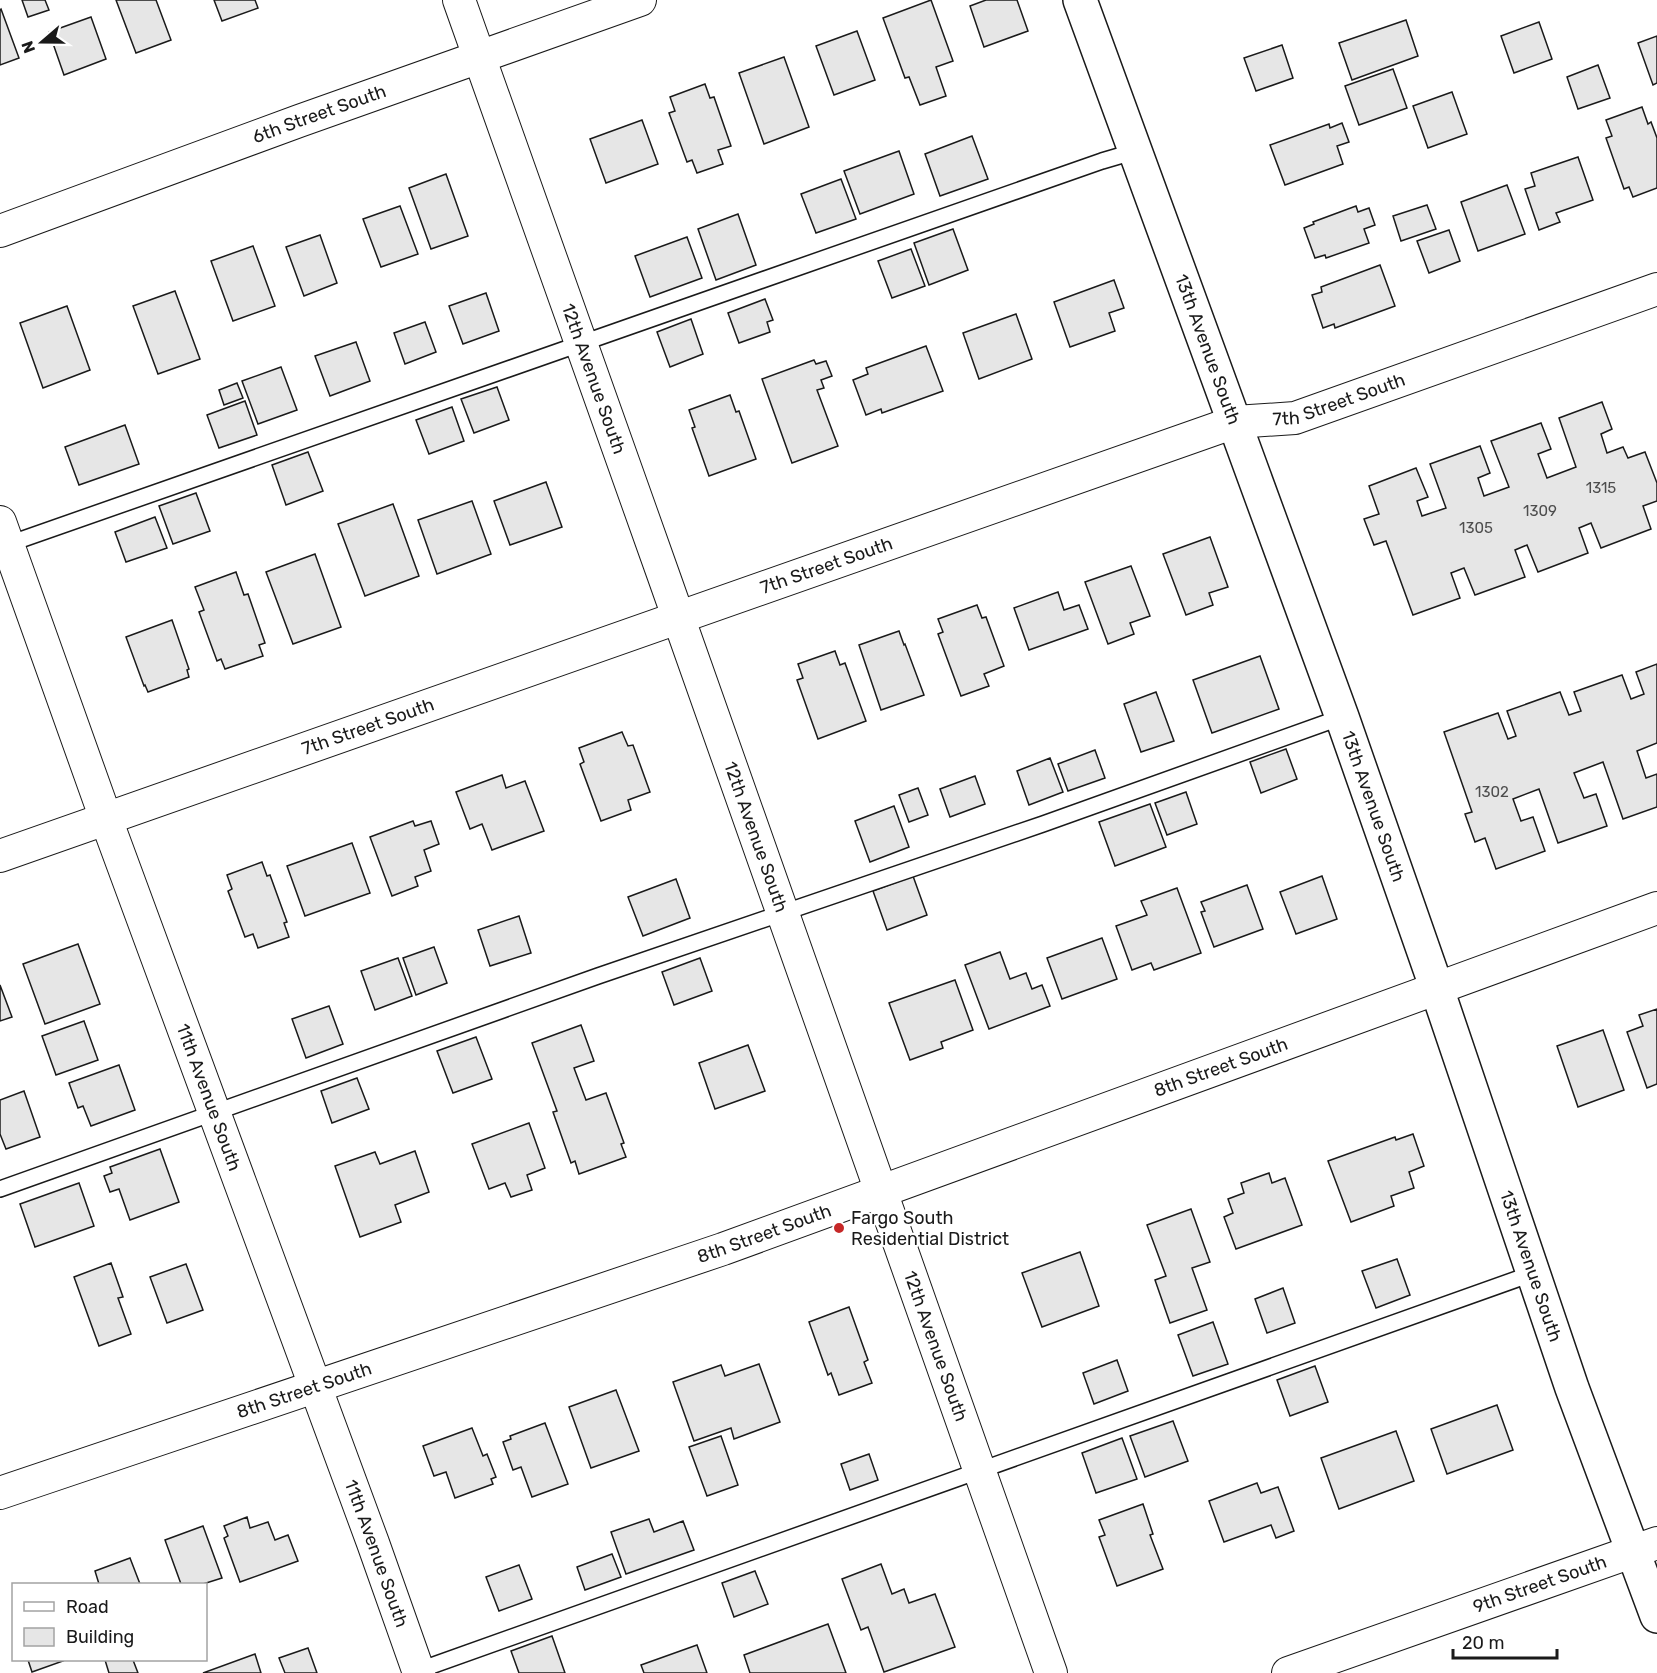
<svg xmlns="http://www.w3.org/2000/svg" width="1657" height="1673" font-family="Rubik,sans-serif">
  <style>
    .building { fill: #e6e6e6; stroke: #1a1a1a; stroke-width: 1.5 }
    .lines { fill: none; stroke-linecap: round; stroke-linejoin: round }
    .service-casing { stroke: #1a1a1a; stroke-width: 18 }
    .minor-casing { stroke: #1a1a1a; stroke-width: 34 }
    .tertiary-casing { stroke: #1a1a1a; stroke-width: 36 }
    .service { stroke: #fff; stroke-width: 15 }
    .minor { stroke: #fff; stroke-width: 32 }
    .tertiary { stroke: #fff; stroke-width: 33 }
    .poi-dot { fill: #c62828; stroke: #fff; stroke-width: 2 }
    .labels { text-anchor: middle; stroke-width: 4.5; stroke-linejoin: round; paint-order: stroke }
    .number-label { font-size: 15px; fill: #4d4d4d }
    .street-label { font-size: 18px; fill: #1a1a1a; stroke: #fff }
    .poi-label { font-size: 18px; fill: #1a1a1a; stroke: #fff; text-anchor: start }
  </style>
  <rect width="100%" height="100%" fill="#fff"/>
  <g class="building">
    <path d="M22,0H45L49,10L28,17Z"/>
    <path d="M116,0H156L171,40L136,53Z"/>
    <path d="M214,0H255L258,8L222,21Z"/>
    <path d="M931,0L953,61L936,67L946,96L920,105L909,77L905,78L883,18Z"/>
    <path d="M986,0H1017L1028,31L984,47L970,6Z"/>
    <path d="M1,9L19,58L0,65V10Z"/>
    <path d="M91,17L106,59L64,75L49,32Z"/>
    <path d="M1406,20L1418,56L1352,80L1339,43Z"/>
    <path d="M1539,22L1552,59L1514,73L1501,36Z"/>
    <path d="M857,31L875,80L834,95L816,46Z"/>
    <path d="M1657,36V83L1653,85L1638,43Z"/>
    <path d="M1282,45L1293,78L1256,91L1244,58Z"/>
    <path d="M784,57L809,127L764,144L739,73Z"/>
    <path d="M1598,65L1610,98L1578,109L1567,77Z"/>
    <path d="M1393,69L1407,108L1359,125L1345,86Z"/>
    <path d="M705,84L710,98L714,97L731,146L718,150L723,164L697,173L692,160L687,162L669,113L675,111L670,97Z"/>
    <path d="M1452,92L1467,134L1428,148L1413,106Z"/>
    <path d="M1642,107L1648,124L1651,122L1657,138V188L1633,197L1629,187L1624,189L1606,138L1612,136L1606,120Z"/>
    <path d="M642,120L658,164L606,183L590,139Z"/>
    <path d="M1342,123L1349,142L1337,146L1343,164L1285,185L1270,145L1329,124L1330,128Z"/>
    <path d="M972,136L988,179L940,196L925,154Z"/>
    <path d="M899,151L914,194L860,214L844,171Z"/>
    <path d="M1578,157L1593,200L1556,213L1560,222L1539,230L1525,189L1535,186L1531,173Z"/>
    <path d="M446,174L468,236L431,249L409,188Z"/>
    <path d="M841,179L856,219L816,233L801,194Z"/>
    <path d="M1507,185L1525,234L1478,251L1461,202Z"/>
    <path d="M1427,205L1436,229L1401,241L1393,216Z"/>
    <path d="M400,206L418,254L381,267L363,219Z"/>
    <path d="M1356,206L1358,212L1369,208L1375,225L1364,229L1369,243L1326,258L1325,255L1315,258L1304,228L1314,224L1313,222Z"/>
    <path d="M738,214L756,265L716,280L698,229Z"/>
    <path d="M953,229L968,270L929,285L914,243Z"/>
    <path d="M1449,230L1460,261L1429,273L1417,241Z"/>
    <path d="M320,235L337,283L304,296L286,247Z"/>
    <path d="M687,237L702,278L650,297L635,256Z"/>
    <path d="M253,246L275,306L233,321L211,261Z"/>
    <path d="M911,249L925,286L892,298L878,261Z"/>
    <path d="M1380,265L1395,306L1335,328L1334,324L1323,328L1312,295L1322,292L1321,287Z"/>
    <path d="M1114,280L1124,308L1109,313L1115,331L1070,347L1054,302Z"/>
    <path d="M175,291L200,359L158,374L133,306Z"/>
    <path d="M486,293L499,331L463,344L449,306Z"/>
    <path d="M765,299L773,320L767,322L770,332L739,343L728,313Z"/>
    <path d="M67,306L90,370L43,388L20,323Z"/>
    <path d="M1016,314L1032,359L979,379L963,333Z"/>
    <path d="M691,319L703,354L670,367L657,332Z"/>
    <path d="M425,322L436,352L405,364L394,333Z"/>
    <path d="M356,342L370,381L330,396L315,356Z"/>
    <path d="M926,346L943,391L882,413L881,409L866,415L853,380L868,374L866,368Z"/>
    <path d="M814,360L816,364L826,361L832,376L821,380L824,388L817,390L838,446L792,463L762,379Z"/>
    <path d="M281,367L297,410L258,424L242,381Z"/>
    <path d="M237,383L243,398L224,405L219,390Z"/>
    <path d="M497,387L509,420L474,433L461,399Z"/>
    <path d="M730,395L736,412L739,411L756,459L709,476L692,428L695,427L689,410Z"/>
    <path d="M245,401L257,435L219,448L207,415Z"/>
    <path d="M1602,402L1612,429L1601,434L1607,453L1623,447L1628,458L1645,452L1657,483V501L1643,506L1651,529L1601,548L1591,523L1579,528L1588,553L1538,572L1527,545L1515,550L1525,577L1475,595L1464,568L1451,573L1460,598L1413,615L1386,541L1374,545L1364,519L1379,514L1369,486L1416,468L1428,497L1417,501L1422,516L1446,508L1430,464L1480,446L1490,473L1478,478L1484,496L1509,487L1491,441L1541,423L1551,449L1538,454L1547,478L1576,467L1559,418Z"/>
    <path d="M452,407L464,441L429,454L416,420Z"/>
    <path d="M125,425L139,464L79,485L65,447Z"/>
    <path d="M308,452L323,491L286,505L272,465Z"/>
    <path d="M546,482L562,527L510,545L494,501Z"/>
    <path d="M196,493L210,531L173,544L159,506Z"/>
    <path d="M472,501L491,554L437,574L418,520Z"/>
    <path d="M393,504L419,576L365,596L338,524Z"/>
    <path d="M155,517L167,548L126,562L115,532Z"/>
    <path d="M1210,537L1228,587L1209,593L1213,605L1186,615L1163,554Z"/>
    <path d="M315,554L341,627L293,644L266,572Z"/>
    <path d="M1131,566L1150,616L1130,623L1134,634L1108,644L1085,582Z"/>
    <path d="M236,572L244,595L248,594L265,643L259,645L263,656L225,669L221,659L217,661L199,612L204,610L195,587Z"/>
    <path d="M1058,592L1064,610L1079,605L1088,629L1029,650L1014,608Z"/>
    <path d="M977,605L982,618L986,617L1004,666L984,674L989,686L961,696L938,634L943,632L938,619Z"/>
    <path d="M172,620L189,669L187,670L189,677L148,692L145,685L144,686L126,637Z"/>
    <path d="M899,631L904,645L905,644L924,695L881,710L859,645Z"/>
    <path d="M835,651L840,665L845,663L866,721L818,739L797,680L803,678L798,664Z"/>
    <path d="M1260,656L1279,709L1212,733L1193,680Z"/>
    <path d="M1657,664V743L1637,751L1646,778L1657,774V807L1623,819L1603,762L1574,773L1584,798L1596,794L1607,826L1558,843L1539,789L1513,799L1521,821L1533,817L1545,851L1496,869L1485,838L1475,842L1465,814L1472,812L1444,732L1498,713L1508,739L1516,736L1507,711L1560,692L1569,715L1581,711L1574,692L1622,675L1631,699L1644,694L1636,672Z"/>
    <path d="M1156,692L1174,741L1141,752L1124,704Z"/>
    <path d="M622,732L628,746L633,745L650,792L628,800L631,810L601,821L580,764L584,762L579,748Z"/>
    <path d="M1286,749L1297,779L1261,793L1250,762Z"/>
    <path d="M1095,750L1105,778L1068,791L1058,764Z"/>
    <path d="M1050,758L1063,792L1029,805L1017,771Z"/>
    <path d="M502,775L506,788L525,781L544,831L492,850L482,824L470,829L456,792Z"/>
    <path d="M975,776L985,804L950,817L940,789Z"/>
    <path d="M918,788L928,815L909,822L899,795Z"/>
    <path d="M1186,792L1197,824L1167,835L1155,803Z"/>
    <path d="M1150,804L1166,847L1115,866L1099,822Z"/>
    <path d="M894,806L909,847L870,862L855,821Z"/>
    <path d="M413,821L415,826L431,821L439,844L424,850L431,871L415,877L418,886L392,896L370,837Z"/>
    <path d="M352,843L370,893L305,916L287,866Z"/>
    <path d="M262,862L267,876L270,875L287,922L284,923L289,937L258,948L253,934L245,937L228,891L232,889L227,875Z"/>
    <path d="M913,876L927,915L887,930L873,891Z"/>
    <path d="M1322,876L1337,919L1296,934L1280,892Z"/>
    <path d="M676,879L690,918L643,936L628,897Z"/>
    <path d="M1247,885L1263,929L1214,947L1201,912L1205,911L1201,902Z"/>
    <path d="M1177,888L1201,953L1154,970L1151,963L1132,970L1116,926L1147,915L1141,901Z"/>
    <path d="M519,916L531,953L490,966L478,930Z"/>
    <path d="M1102,938L1117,979L1062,999L1047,958Z"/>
    <path d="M78,944L100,1004L45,1024L23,964Z"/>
    <path d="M434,947L447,983L416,995L403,958Z"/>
    <path d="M1000,952L1010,979L1026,973L1032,989L1042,985L1050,1006L989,1029L965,965Z"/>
    <path d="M398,958L412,996L375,1010L361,971Z"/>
    <path d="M700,958L712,991L674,1005L662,972Z"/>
    <path d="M955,980L973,1030L941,1042L943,1048L910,1060L889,1003Z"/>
    <path d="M0,985L12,1017L0,1021Z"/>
    <path d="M329,1006L343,1044L306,1058L292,1019Z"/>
    <path d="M1657,1009V1084L1647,1088L1627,1032L1643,1026L1639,1015Z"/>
    <path d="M84,1021L98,1060L56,1075L42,1036Z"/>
    <path d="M581,1025L594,1061L574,1068L586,1100L606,1093L624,1143L621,1144L626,1157L579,1174L575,1161L571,1163L553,1112L557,1111L532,1043Z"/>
    <path d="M1603,1030L1624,1090L1578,1107L1557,1046Z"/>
    <path d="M476,1037L492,1079L453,1093L437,1051Z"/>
    <path d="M748,1045L765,1091L715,1109L699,1063Z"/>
    <path d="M119,1065L135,1110L91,1126L83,1106L78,1108L69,1083Z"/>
    <path d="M357,1078L369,1109L332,1123L321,1091Z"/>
    <path d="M24,1091L40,1137L6,1149L0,1134V1100Z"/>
    <path d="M529,1123L545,1168L527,1175L532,1190L511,1197L505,1183L489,1189L472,1144Z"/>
    <path d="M1413,1134L1424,1166L1409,1172L1414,1188L1391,1196L1394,1206L1351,1222L1328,1161L1395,1137L1396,1140Z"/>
    <path d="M160,1149L179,1202L130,1220L119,1189L110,1192L104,1176L112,1173L110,1167Z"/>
    <path d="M415,1151L429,1192L395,1205L401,1222L360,1237L335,1166L375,1152L380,1164Z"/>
    <path d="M1269,1173L1272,1183L1285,1178L1302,1225L1236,1249L1224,1217L1233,1213L1228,1199L1244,1193L1241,1183Z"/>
    <path d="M79,1183L94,1226L35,1247L20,1204Z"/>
    <path d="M1191,1209L1210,1262L1192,1268L1207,1310L1170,1323L1155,1280L1166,1276L1147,1225Z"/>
    <path d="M1080,1252L1099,1306L1042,1327L1022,1273Z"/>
    <path d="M1397,1259L1410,1295L1376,1308L1362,1271Z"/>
    <path d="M111,1263L123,1297L118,1298L131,1334L99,1346L74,1277Z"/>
    <path d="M186,1264L203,1310L167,1323L150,1277Z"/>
    <path d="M1283,1288L1295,1323L1267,1333L1255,1299Z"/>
    <path d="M849,1307L868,1360L864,1362L872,1383L839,1395L831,1373L828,1375L809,1322Z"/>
    <path d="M1213,1322L1228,1364L1193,1376L1178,1335Z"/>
    <path d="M1117,1360L1128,1391L1094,1404L1083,1373Z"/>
    <path d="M759,1364L780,1422L734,1439L731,1428L694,1441L673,1382L721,1365L725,1376Z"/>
    <path d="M1315,1366L1328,1402L1290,1416L1277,1380Z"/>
    <path d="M616,1390L639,1451L591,1468L569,1407Z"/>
    <path d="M1497,1405L1513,1450L1447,1474L1431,1429Z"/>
    <path d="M1173,1421L1188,1461L1145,1477L1130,1436Z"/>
    <path d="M545,1423L568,1484L532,1497L521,1467L513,1470L503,1442L511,1439L510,1436Z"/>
    <path d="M472,1428L483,1456L487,1454L496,1477L491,1479L493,1484L455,1498L446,1472L434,1476L423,1446Z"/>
    <path d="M1396,1431L1414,1481L1339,1509L1321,1458Z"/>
    <path d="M721,1436L738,1485L707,1496L689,1447Z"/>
    <path d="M1122,1438L1137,1479L1096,1493L1082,1453Z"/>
    <path d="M869,1454L878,1480L850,1490L841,1464Z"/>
    <path d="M1257,1483L1261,1493L1278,1487L1294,1531L1276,1538L1271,1525L1224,1542L1209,1501Z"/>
    <path d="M1143,1504L1153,1534L1150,1535L1163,1569L1117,1586L1099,1537L1105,1535L1099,1520Z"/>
    <path d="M247,1517L250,1528L268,1522L275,1540L288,1535L298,1561L240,1582L224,1538L228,1536L224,1526Z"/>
    <path d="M649,1519L654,1532L683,1521L694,1550L626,1574L611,1532Z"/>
    <path d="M203,1526L222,1578L203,1584H181L165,1540Z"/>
    <path d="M612,1554L621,1577L585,1590L577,1567Z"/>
    <path d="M130,1558L140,1584H99L95,1571Z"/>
    <path d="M881,1564L892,1594L904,1589L909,1603L935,1594L955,1647L884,1672L868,1627L861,1630L842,1579Z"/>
    <path d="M519,1565L532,1599L499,1611L486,1577Z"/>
    <path d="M755,1571L768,1604L734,1617L722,1583Z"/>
    <path d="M828,1624L846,1673H750L744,1655Z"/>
    <path d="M552,1636L565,1673H519L511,1651Z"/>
    <path d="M697,1645L707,1673H644L641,1665Z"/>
    <path d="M308,1648L317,1673H285L279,1658Z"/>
    <path d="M255,1654L261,1673H203Z"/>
    <path d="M28,1660H62L63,1661L32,1672Z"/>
    <path d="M105,1660H133L138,1673H109Z"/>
  </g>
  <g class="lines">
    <g class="service-casing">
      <g id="service">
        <path d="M3,546L1102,161L1136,151"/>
        <path d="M0,1189L598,976L1043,824L1342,717"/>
        <path d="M414,1672L1534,1273"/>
      </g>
    </g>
    <g class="minor-casing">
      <g id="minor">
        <path id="s1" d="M459,0L663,574L1051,1673"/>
        <path id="s2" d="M0,231L299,121L640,0"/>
        <path id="s3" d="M0,522L106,819L373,1543L419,1673"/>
        <path id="s4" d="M0,856L1235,422L1295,418L1657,289"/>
        <path id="s5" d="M0,1493L723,1249L1657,908"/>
        <path id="s6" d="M1288,1673L1657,1543"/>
      </g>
    </g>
    <g class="tertiary-casing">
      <g id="tertiary">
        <path id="s7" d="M1080,0L1342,717L1437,989L1572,1388L1657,1616"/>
      </g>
    </g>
    <use href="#service" class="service"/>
    <use href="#minor" class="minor"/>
    <use href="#tertiary" class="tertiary"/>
  </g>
  <circle class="poi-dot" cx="839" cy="1228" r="6"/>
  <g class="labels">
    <g class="number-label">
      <text x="1601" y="493">1315</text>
      <text x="1540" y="516">1309</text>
      <text x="1476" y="533">1305</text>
      <text x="1492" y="797">1302</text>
    </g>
    <g class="street-label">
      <text dy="6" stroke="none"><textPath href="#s2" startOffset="340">6th Street South</textPath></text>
      <text dy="6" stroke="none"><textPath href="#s7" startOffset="372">13th Avenue South</textPath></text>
      <text dy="6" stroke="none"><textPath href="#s1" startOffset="402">12th Avenue South</textPath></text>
      <text dy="6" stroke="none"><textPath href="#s4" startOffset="1416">7th Street South</textPath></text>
      <text dy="6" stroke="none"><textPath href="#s4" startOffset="876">7th Street South</textPath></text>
      <text dy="6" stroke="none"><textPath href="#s4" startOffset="390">7th Street South</textPath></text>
      <text dy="6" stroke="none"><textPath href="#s7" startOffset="858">13th Avenue South</textPath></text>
      <text dy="6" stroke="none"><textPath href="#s1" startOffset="888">12th Avenue South</textPath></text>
      <text dy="6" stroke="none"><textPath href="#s5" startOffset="1293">8th Street South</textPath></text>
      <text dy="6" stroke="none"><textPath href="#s3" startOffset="612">11th Avenue South</textPath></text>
      <text dy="6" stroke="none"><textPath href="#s5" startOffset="807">8th Street South</textPath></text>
      <text dy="6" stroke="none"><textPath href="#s7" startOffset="1344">13th Avenue South</textPath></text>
      <text dy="6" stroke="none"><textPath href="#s1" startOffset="1428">12th Avenue South</textPath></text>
      <text dy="6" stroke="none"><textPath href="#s5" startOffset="321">8th Street South</textPath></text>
      <text dy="6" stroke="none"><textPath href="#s3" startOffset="1098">11th Avenue South</textPath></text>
      <text dy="6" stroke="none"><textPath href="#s6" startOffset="267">9th Street South</textPath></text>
    </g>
    <g class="poi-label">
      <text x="851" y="1224">Fargo South<tspan x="851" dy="21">Residential District</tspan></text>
    </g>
  </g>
  <rect x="12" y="1583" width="195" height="78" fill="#ffffff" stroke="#a3a3a3" stroke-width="1.5"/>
  <rect x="24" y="1602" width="30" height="9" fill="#ffffff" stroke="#a3a3a3" stroke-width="1.5"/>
  <text x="66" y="1613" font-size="18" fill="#1a1a1a">Road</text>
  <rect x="24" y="1628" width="30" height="18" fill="#e6e6e6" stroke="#a3a3a3" stroke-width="1.5"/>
  <text x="66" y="1643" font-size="18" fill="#1a1a1a">Building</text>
  <g transform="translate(42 42) rotate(250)" stroke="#ffffff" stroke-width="4.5" paint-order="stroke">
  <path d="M0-4.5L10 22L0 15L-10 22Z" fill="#1a1a1a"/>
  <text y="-9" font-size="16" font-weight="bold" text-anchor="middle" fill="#1a1a1a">N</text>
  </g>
  <path d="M1453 1649v9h104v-9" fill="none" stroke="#1a1a1a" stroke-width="3"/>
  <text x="1462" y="1649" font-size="18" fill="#1a1a1a" stroke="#ffffff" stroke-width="4.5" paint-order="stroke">20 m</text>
</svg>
